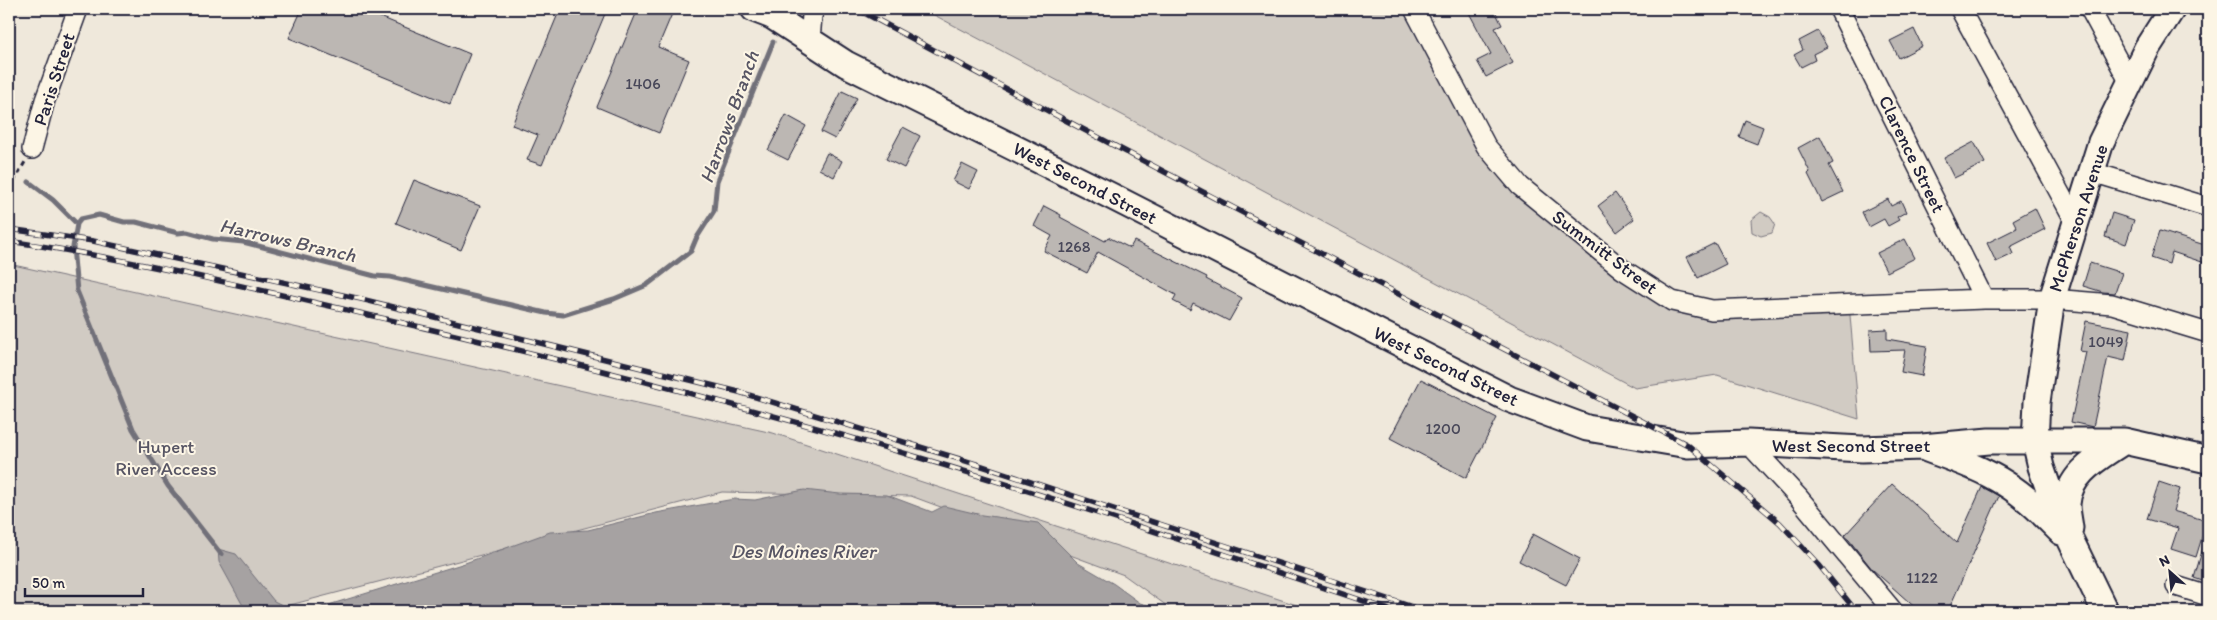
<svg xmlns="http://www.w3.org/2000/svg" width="2217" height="620" font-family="Itim,sans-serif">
	<rect width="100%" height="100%" fill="#efe8db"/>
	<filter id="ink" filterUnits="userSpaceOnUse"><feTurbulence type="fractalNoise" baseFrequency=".02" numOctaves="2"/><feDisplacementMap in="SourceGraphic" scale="10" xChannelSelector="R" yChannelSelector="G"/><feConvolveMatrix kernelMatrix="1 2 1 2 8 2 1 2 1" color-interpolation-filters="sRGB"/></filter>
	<g filter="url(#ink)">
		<path fill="#d1cbc3" stroke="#7a767f" d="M923,9H1414L1486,146L1672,301L1849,304L1859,419L1717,375L1635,388Z
			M1761,212L1770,217L1775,224L1772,233L1761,236L1752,232L1751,220Z
			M9,264L773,433L1315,611H1174L1124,575L911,496L722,492L267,611H9Z"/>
		<path fill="#a6a2a2" stroke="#716f79" d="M804,490L840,494L887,495L932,512L944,506L982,515L1038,523L1078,563L1114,584L1140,603L1166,611H315L322,607L465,563L550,532L588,530L656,513L734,499L755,500Z
			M218,549L236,554L274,601L294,611H246L219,562Z"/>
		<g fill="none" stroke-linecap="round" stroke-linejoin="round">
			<path stroke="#716f79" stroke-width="5" d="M29,182L53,200L77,224
				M221,554L168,486L133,429L77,291L73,247L77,224L81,219L99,215L124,222H136L178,233L187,232L213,239L243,242L375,276L390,277L546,313L563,315L614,299L647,285L691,251L696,239L714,211L717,181L773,42"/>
		</g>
		<path fill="#bcb7b3" stroke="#22223b" d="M302,9H361L470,54L450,104L289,38Z
			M560,9H607L542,165L527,160L538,135L512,125Z
			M638,9H674L658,47L689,60L659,133L597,107Z
			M1467,9H1494L1502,25L1495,28L1513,63L1486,77L1477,61L1491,54Z
			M1914,29L1922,46L1899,58L1890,41Z
			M1818,31L1827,47L1813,54L1815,60L1801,67L1794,55L1803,50L1799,41Z
			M842,91L857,98L835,139L821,132Z
			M786,115L806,126L788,160L768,150Z
			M1745,120L1763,127L1757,144L1739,137Z
			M903,127L920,136L904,168L886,159Z
			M1820,136L1833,163L1829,165L1843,192L1822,202L1808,174L1810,172L1798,148Z
			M1974,142L1985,163L1954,178L1944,158Z
			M827,153L842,161L834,177L819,169Z
			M962,164L978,172L969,189L953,181Z
			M414,180L480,206L461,250L396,223Z
			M1615,193L1634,219L1617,232L1598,206Z
			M1888,199L1891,206L1901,201L1906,212L1897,217L1899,220L1888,226L1884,219L1869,227L1862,212Z
			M1044,206L1061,215L1060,217L1105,241L1108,237L1130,248L1134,241L1207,277L1206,279L1242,298L1229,321L1193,303L1190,310L1173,301L1176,295L1098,252L1087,273L1044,251L1052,236L1034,226Z
			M2035,208L2045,229L2010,247L2013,254L1996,262L1987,243L2017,228L2013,220Z
			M2112,213L2134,220L2126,244L2105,237Z
			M2160,231L2208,246V264L2172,252L2169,264L2151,258Z
			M1905,239L1915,258L1887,272L1877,253Z
			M1715,243L1726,264L1698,278L1687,257Z
			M2090,263L2122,273L2115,293L2103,292L2083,286Z
			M2086,321L2131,330L2125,361L2108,357L2093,427L2071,422L2086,352L2080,351Z
			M1887,329V339L1927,346L1922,376L1901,372L1905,350L1871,351L1870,330Z
			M1421,379L1497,418L1466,478L1390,438Z
			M2159,482L2180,489L2173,511L2207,521L2196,557L2171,549L2178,528L2147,519Z
			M1892,484L1957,543L1982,487L1999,496L1948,611H1919L1872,569L1845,535Z
			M1533,534L1580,559L1566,585L1519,561Z
			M2205,541H2208V583L2194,578Z"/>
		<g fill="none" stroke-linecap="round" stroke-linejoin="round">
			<g stroke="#22223b" stroke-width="22">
				<path id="minor" d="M1414,9L1486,146L1520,186L1622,269L1672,301L1712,310L1984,299H2052L2112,304L2208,333
					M1839,9L1984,299
					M1960,9L2076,223
					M2090,9L2130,83
					M810,41L812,15L815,9
					M32,149L45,100L78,9
					M2092,172L2208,207
					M1748,443L1799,498L1893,611
					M2176,586L2208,596"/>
			</g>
			<g stroke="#22223b" stroke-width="29">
				<path id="major" d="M754,9L772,16L846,64L1109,195L1509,399L1587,428L1688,445L1748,443L1862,449L1922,447L1989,441H2124L2208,460
					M1927,449C1954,459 1981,468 2006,484C2027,497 2044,515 2061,532
					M2070,528C2069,520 2067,512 2067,504C2069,472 2101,457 2124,441
					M2105,611L2056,510L2041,467L2035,441L2037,402L2052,299L2101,142L2147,48L2172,9"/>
			</g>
			<path stroke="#22223b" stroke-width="3" stroke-dasharray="5 4" stroke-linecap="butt" d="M9,190L25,162"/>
			<use href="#minor" stroke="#fcf5e5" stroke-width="19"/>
			<use href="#major" stroke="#fcf5e5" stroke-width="25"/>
			<g stroke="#22223b" stroke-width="5.5">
				<path id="rail" d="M857,9L1069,122L1688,445L1780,523L1819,565L1856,611
					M9,229L93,241L361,299L739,392L976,464L1425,611
					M9,241C137,260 264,291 390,320C570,361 750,407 927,460C1084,507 1239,559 1393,611"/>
			</g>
			<use href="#rail" stroke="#fcf5e5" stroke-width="4" stroke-dasharray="11" stroke-linecap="butt"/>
		</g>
	</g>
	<g text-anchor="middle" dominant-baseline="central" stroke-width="4" stroke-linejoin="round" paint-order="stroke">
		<g font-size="16" fill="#484759">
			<text x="643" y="83">1406</text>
			<text x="1074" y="246">1268</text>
			<text x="2106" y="341">1049</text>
			<text x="1443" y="428">1200</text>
			<text x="1922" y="577">1122</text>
		</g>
		<g font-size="19" fill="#22223b" stroke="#fcf5e5">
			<text transform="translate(54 79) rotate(-72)">Paris Street</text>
			<text transform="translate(1912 154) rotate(64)">Clarence Street</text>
			<text transform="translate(1085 183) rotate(27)">West Second Street</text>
			<text transform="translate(2078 218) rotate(-72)">McPherson Avenue</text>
			<text transform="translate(1605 252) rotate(37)">Summitt Street</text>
			<text transform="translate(1446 366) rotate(26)">West Second Street</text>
			<text x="1851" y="445">West Second Street</text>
		</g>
		<g font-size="19" fill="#575564" stroke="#fcf5e5">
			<text x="166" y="446">Hupert<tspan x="166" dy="22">River Access</tspan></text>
		</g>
		<g font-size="20" font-style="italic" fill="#575564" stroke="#fcf5e5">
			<text transform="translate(729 117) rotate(-70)">Harrows Branch</text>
			<text transform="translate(288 240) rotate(13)">Harrows Branch</text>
			<text x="803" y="551">Des Moines River</text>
		</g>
	</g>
	<rect width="2217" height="620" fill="none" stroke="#fcf5e5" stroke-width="30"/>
	<rect x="15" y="15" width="2187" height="590" fill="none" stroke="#22223b" stroke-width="2" filter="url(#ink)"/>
	<g transform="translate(2170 572) rotate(333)" stroke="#fcf5e5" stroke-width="4" paint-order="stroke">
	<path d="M0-4L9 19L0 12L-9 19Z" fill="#22223b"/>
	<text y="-8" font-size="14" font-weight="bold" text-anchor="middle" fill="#22223b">N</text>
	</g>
	<path d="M25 588v8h118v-8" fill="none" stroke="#22223b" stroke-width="2.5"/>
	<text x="32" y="588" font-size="15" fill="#22223b" stroke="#fcf5e5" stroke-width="4" paint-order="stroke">50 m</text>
</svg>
